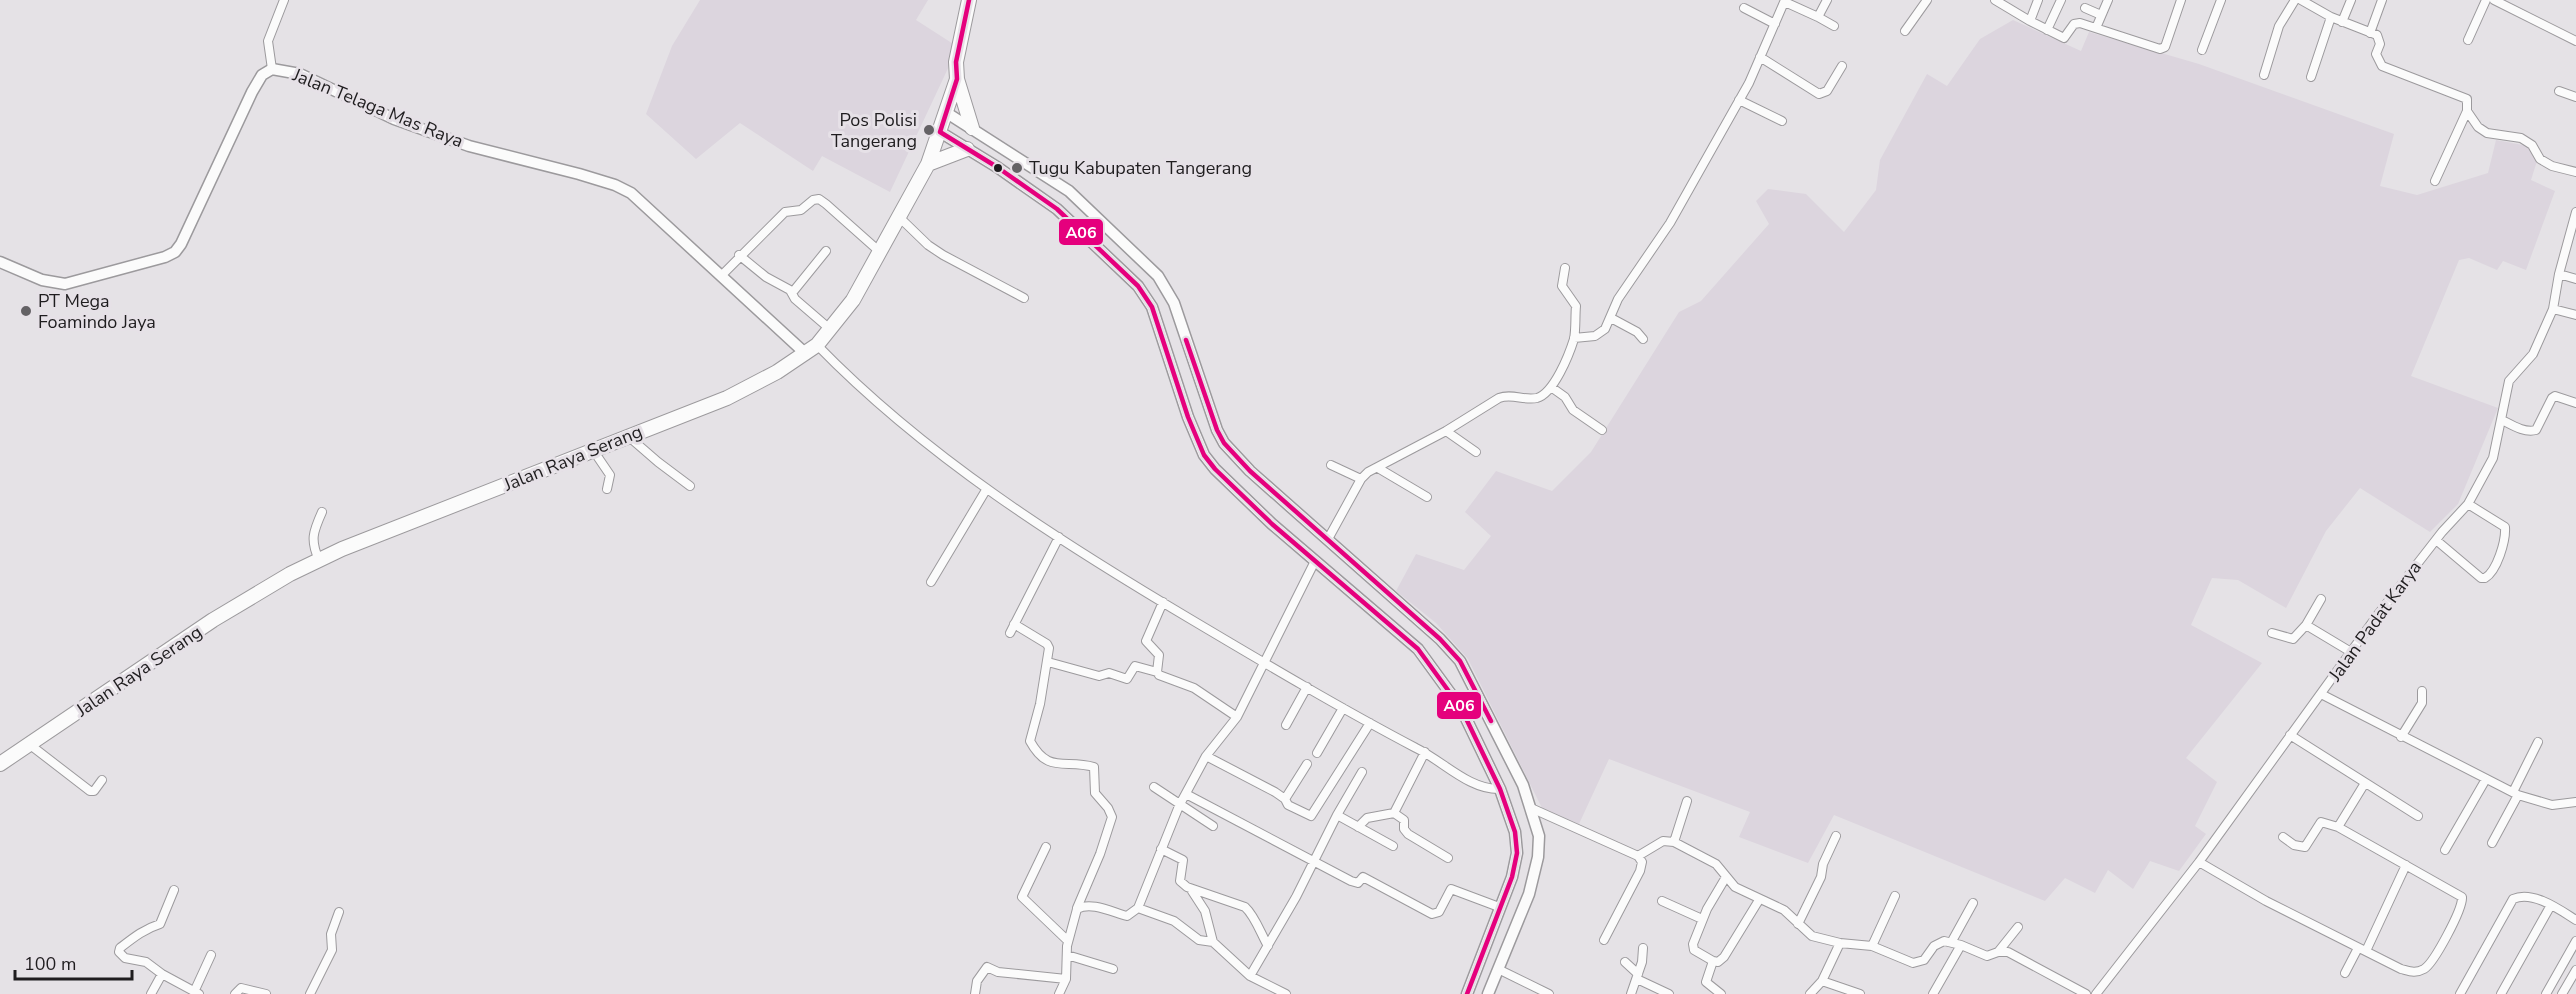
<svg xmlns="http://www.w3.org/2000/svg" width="2576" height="994" font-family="'Nunito Sans',sans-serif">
	<rect width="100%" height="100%" fill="#e5e2e6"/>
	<path fill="#dcd5de" d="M700,0H928L916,20L958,47L890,192L822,156L813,171L740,123L696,159L646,114L672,46Z
		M2013,20L2081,51L2089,32L2199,64L2394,134L2380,186L2417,195L2488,173L2496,140L2528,146L2537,161L2531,180L2555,191L2526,270L2503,261L2497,270L2469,258L2459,260L2411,376L2498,408L2458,504L2430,532L2360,488L2326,531L2286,608L2238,580L2212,578L2191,625L2262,663L2186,758L2217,782L2195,826L2206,834L2179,871L2150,861L2133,889L2108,870L2095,893L2065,878L2045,901L1834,815L1808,863L1739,837L1750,812L1609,759L1579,824L1542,808L1468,659L1436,623L1396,591L1416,554L1464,570L1491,536L1465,512L1496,471L1552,491L1591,452L1679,312L1701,301L1769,224L1756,201L1768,189L1806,194L1844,232L1876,190L1880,160L1927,74L1947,86L1980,39Z"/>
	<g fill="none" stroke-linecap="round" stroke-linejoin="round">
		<g stroke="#9c9a9d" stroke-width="10">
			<path id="street" d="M1995,0L2030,21L2064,38L2074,24L2080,23L2160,49L2165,47L2181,0
				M2301,0L2331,17L2377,35L2380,44L2376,54L2382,66L2467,99V111L2478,127L2487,133L2521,138L2532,145L2540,159L2552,166L2576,172
				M2494,0L2576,41
				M1785,2L1818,17L1827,0
				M1744,8L1775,24
				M2085,8L2101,15
				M1818,17L1834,26
				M2030,21L2038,0
				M2342,22L2351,0
				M2096,28L2108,0
				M2047,30L2061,0
				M1905,31L1927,0
				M2370,33L2382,0
				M2468,40L2486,0
				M2202,50L2221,0
				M1760,57L1819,94L1827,91L1842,66
				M272,69L268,41L284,0
				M2264,75L2279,26L2295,0
				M2311,77L2331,17
				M2559,91L2576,97
				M1739,100L1782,121
				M2435,181L2467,111
				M899,217L928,245L943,255L1024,298
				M739,255L766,277L790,290L795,299L831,330
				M2559,274L2576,279
				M721,276L785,212L801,210L813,200L819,199L826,204L880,252
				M792,293L826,251
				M2553,309L2576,315
				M1611,318L1637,332L1643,339
				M1574,338L1595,336L1605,329L1618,299L1670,223L1749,83L1785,0
				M817,345C926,457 1059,541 1192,620C1266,664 1340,708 1416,748C1443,761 1469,790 1500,789
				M1551,387L1565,397L1573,410L1602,430
				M2502,420C2512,425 2524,433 2536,430L2552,398L2555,396L2576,403
				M1446,431L1476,452
				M628,436L658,462L690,486
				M593,450L610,475L607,489
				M1331,465L1361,479
				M1378,468L1427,497
				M1328,539L1361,479L1368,472L1446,431L1499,398C1512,393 1524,401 1537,398C1554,393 1569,355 1574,339C1576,329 1575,316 1576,306L1562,286L1565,268
				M2436,540L2481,578H2485C2497,571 2506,541 2505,527L2468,504
				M319,560C310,540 313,532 322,512
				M931,582L986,490
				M1163,602L1146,641L1159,655L1157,672L1159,675L1194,688L1237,717
				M1014,624L1047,644L1049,648L1040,704L1030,741C1048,774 1064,759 1094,767L1095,793L1108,808L1112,817L1100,854L1077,908
				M2306,625L2321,599
				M1010,633L1059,537
				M2272,633L2293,639L2306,625L2351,652
				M1048,662L1099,676L1109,673L1127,679L1135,666L1157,672
				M2321,694L2518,795L2552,805L2576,802
				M1286,725L1307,687
				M2290,735L2418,816
				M2401,737L2422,703V691
				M29,744L90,791H94L102,780
				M1425,752L1394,813L1404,820V829L1408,834L1448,858
				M1317,753L1343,708
				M1206,756L1275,792L1285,799L1288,805L1311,816L1370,723
				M1154,787L1213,826
				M2513,792L2538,742
				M1186,794L1351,881L1358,883L1363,877L1432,914L1439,912L1451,889L1499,907
				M1285,799L1307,764
				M1531,808L1638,856L1663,841L1674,842L1716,864L1735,887L1784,910L1812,936L1840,943L1872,946L1913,963L1924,960L1934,946L1944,941L1961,945L1987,956L1998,952H2008L2086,994
				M1337,815L1393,846
				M1358,827L1367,818L1394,813
				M2283,837L2294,845L2305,847L2321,822L2338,827
				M1674,842L1687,801
				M2492,843L2518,795
				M1046,847L1022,897L1068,941
				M1161,849L1183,860L1180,881L1187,887L1245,907C1255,916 1261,934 1268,946
				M2445,850L2486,779
				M2199,862L2266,901L2401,969C2409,971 2415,974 2424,969C2434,963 2463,909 2462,897L2338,827L2365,783
				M174,890L160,924C144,929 133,938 120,948L119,952L125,958L146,962L162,974L199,994
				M1192,891L1205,911L1213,942
				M1662,901L1702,919
				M1138,908L1174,921L1199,940L1213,942L1250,976L1286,994
				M1798,924L1821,877L1823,864L1836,836
				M1604,940L1640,871L1642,862L1638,856
				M1952,941L1973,903
				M1872,946L1895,896
				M2366,951L2406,865
				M1998,952L2018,927
				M1067,955L1113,969
				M1713,961L1718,962L1724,957L1759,900
				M1625,962L1638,974
				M1498,969L1549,994
				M2345,973L2358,948
				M1250,976L1296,897L1337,815L1362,772
				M1637,979L1669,994
				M1822,981L1840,943
				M194,992L211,955
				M151,994L162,974
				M235,994L241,988L266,994
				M310,994L332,950L331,934L339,912
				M975,994L977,981L987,967L998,972L1066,979
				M1059,994L1066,979L1067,946L1077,909C1091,901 1112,912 1127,916L1138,908L1179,806L1206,756L1237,717L1315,561
				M1631,994L1642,962L1643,948
				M1721,994L1706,982L1713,961L1694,950L1693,944L1707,909L1726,877
				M1810,994L1822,981L1860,994
				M1933,994L1961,945
				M2096,994L2199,862L2379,613L2442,532L2468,504L2493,458L2509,381L2533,354L2553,309L2559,274L2576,212
				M2460,994L2513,899C2533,890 2560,910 2576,920
				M2501,994L2551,905
				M2546,994L2576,941
				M2562,994L2576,970"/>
		</g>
		<g stroke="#9c9a9d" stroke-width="13">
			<path id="secondary" d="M947,113L1069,191L1158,276L1174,303L1217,430L1224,443L1250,471L1440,639L1460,661L1523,785L1539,836L1538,857L1529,894L1488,994
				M940,132L997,167L1057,209L1138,286L1152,307L1188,417L1204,455L1215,469L1272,524L1418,649L1461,708L1500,789L1515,832L1517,853L1512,877L1467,994
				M0,262L42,280L65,284L165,257L175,252L181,244L252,92L262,75L272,69L300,74L394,119L469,146L579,174L615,185L631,193L806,354"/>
		</g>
		<g stroke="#9c9a9d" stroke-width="16">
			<path id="highway" d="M957,79L972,128
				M928,164L967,149
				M0,764L213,620L290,574L342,549L727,398L777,372L817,345L853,300L928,164L957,79L956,62L969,0"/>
		</g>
		<use href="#street" stroke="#fbfbfb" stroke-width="8"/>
		<use href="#secondary" stroke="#fbfbfb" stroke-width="10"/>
		<use href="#highway" stroke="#fbfbfb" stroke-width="14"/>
		<g stroke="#e6e1e7" stroke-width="9">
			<path id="bus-1" d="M969,0L956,62L957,79L940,132L997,167L1057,209L1138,286L1152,307L1188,417L1204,455L1215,469L1272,524L1418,649L1461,708L1500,789L1515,832L1517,853L1512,877L1467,994
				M1186,340L1217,430L1224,443L1250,471L1440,639L1460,661L1491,721"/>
		</g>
		<use href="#bus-1" stroke="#e5007d" stroke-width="4.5"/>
	</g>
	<g fill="#646265" stroke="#e6e1e7" stroke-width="2">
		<circle cx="929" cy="130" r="6"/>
		<circle cx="1017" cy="168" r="6"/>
		<circle cx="26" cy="311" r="6"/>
	</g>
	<circle fill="#1f1d1f" stroke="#e6e1e7" stroke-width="2" cx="998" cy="168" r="5"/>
	<g text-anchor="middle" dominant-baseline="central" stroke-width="6" stroke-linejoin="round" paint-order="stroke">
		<g font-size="18" fill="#1f1d1f" stroke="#e6e1e7">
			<text transform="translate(378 108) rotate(22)">Jalan Telaga Mas Raya</text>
			<text transform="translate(573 458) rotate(-22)">Jalan Raya Serang</text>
			<text transform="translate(2375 621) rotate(-54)">Jalan Padat Karya</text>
			<text transform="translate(139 671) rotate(-34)">Jalan Raya Serang</text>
		</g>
		<g font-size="18" fill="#1f1d1f" stroke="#e6e1e7" text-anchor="start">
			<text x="917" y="120" text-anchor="end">Pos Polisi<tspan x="917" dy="21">Tangerang</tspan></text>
			<text x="1029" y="168">Tugu Kabupaten Tangerang</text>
			<text x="38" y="301">PT Mega<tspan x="38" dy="21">Foamindo Jaya</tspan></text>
		</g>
	</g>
	<g stroke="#e6e1e7" stroke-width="2">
		<rect x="1058" y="218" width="46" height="28" rx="6" fill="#e5007d"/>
		<rect x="1436" y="691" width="46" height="29" rx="6" fill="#e5007d"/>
	</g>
	<g font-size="16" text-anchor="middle" font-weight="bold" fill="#fff">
		<text x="1081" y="238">A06</text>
		<text x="1459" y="711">A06</text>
	</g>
	<path d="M15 970v9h117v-9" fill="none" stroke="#1f1d1f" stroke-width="3"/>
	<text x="24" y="970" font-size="18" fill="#1f1d1f" stroke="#e6e1e7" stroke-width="4.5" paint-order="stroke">100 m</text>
</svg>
